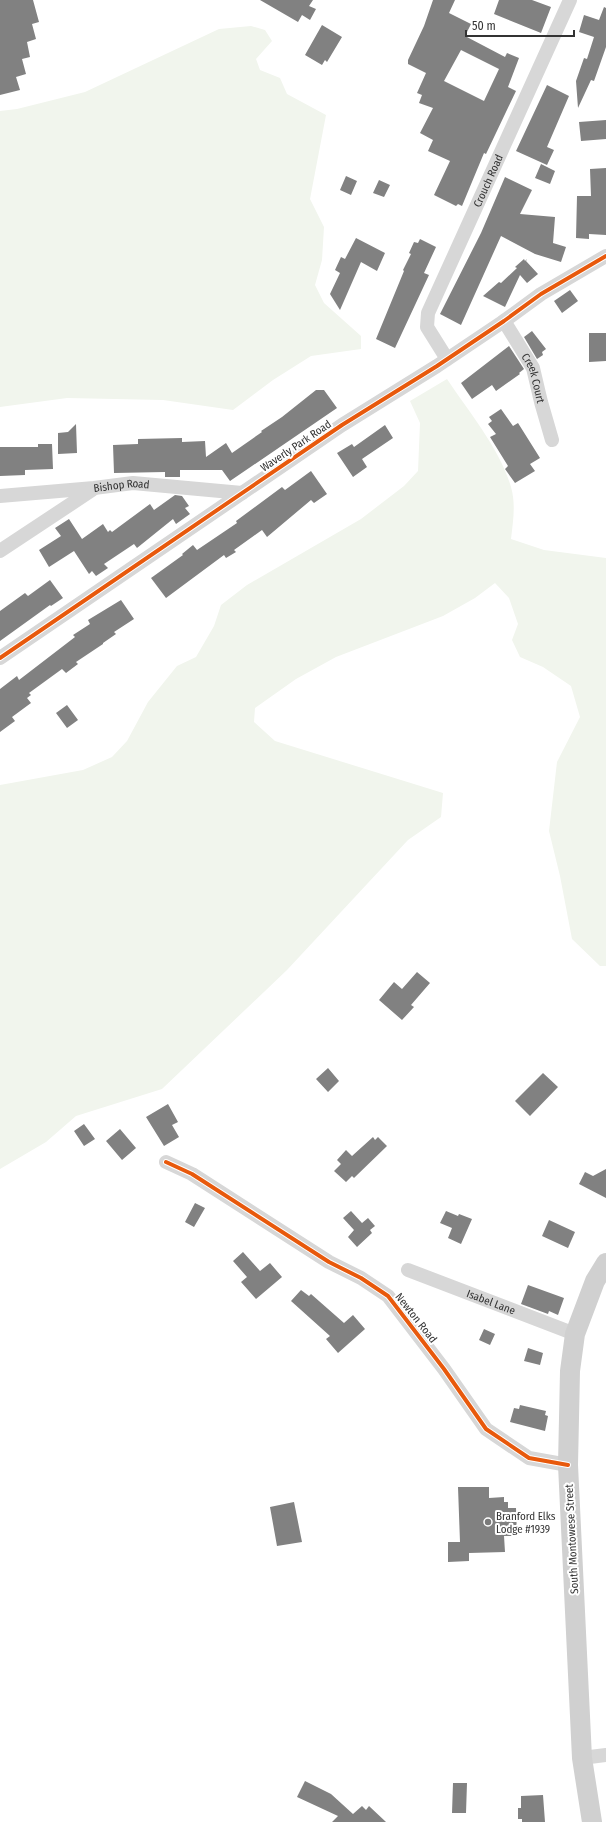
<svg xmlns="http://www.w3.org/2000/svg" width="606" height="1822" font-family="'Fira Sans Condensed',sans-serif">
	<rect width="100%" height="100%" fill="#fff"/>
	<path fill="#f1f5ed" d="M251,26L265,30L272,41L256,59L260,70L280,78L287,94L326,115L310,199L324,227L322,260L315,285L324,303L361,336V349L311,356L273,380L233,410L163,400L67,398L0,407V111L17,109L85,92L219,29Z
		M447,379C469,412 500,449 511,487C516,504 513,522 511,539L544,550L606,558V966H600L572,939L560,876L549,831L557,762L580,717L571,686L543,667L520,657L512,640L518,624L509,598L495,583L475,598L443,616L336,657L296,679L255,708L254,722L275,741L443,793L441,817L408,840L287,970L162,1089L76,1116L46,1142L0,1169V785L83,770L112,757L127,741L148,702L177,666L196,657L214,626L221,605L247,585L361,519L404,486L418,471L420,423L410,401Z"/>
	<path fill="#818181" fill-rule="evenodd" d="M0,0H33L39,22L32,24L36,39L27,42L30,57L22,59L26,74L16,77L20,90L0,95Z
		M260,0H313L309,6L316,9L310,20L302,15L298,22Z
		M433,0H455L449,13L471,24L465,36L505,57L507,53L519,58L508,87L516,91L486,154L484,153L462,206L458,204L456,206L434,195L450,161L428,151L433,140L420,133L433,108L419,103L422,95L417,93L426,73L408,64V60L424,26ZM461,50L499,69L484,101L444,81Z
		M499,0H532L551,7L541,33L494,14Z
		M604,7L606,8V47L594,81L591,80L578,108L576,81L584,58L587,59L594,37L579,32L584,15L599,20Z
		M322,25L342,37L327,62L325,60L322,65L305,55Z
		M547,85L569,96L547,147L554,150L547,165L516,151Z
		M606,120V139L581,141L579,122Z
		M541,164L555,171L550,184L535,178Z
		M606,168V235L589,234V239L576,238L577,196H591L590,169Z
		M346,176L357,181L351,195L340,190Z
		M505,177L532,190L520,214L555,217L553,243L566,247L561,262L535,254L501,236L461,325L440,314L481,233Z
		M379,180L390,185L384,197L373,193Z
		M356,238L385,253L377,271L361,262L340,310L330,294L340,273L335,270L341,257L345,259Z
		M420,239L436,247L424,273L429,275L395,348L376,339L404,271L403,270L411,254L409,253L414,242L418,243Z
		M524,259L525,261L527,259L526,261L538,274L527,283L520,275L505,307L483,296L499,282L501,283L517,268L515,267Z
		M570,290L578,301L562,313L554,301Z
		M532,331L546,349L542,352L543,355L537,359L524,337Z
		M589,333H606V361L589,362Z
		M509,346L524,369L519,373L520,374L496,391L492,385L472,399L461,383Z
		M316,390H324L337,408L230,481L222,470H180V477H165V472L114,473L113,445L138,444V439L182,438V442L205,441L206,457L226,443L232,453L262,432L261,431L282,417Z
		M501,409L513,426L518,423L540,458L530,464L535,471L515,483L505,469L508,466L490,437L496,434L488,424L492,421L489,417Z
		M76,424L77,453L58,454V433L68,432Z
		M385,425L393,438L362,459L367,467L353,477L337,453L352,444L354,447Z
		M38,444H52L53,469L25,470V475L0,476V447H38Z
		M311,471L327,494L314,503L311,500L267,537L262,530L234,550L236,552L226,558L224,555L166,598L151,578L183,555L182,554L193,545L197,550L237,523L236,521L282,487L285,490Z
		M175,495L182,496L189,506L185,508L190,514L176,524L173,519L137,548L134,544L104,564L108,568L96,576L92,571L89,574L74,551L49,567L39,550L61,536L55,528L69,519L82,539L103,524L108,532L110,530L112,532L150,504L154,510Z
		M50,580L63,598L51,606L50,605L0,641V611L25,593L28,596Z
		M121,600L134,619L114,632L116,634L103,643V644L76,662L78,664L66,673L62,669L29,693L31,695L27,698L31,703L12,717L15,721L0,732V689L17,676L19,680L75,637L73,635L90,624L88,620Z
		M67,705L78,720L67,728L56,713Z
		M417,972L430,983L411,1005L414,1007L402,1020L379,1000L394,982L402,989Z
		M328,1068L339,1081L328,1092L316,1079Z
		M543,1073L558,1087L530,1116L515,1101Z
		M168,1104L178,1122L172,1125L179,1137L164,1146L146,1117Z
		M84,1124L95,1139L84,1146L74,1131Z
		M120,1129L136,1148L122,1160L106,1141Z
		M373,1137L375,1140L378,1137L387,1146L354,1178L352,1176L346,1182L334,1171L341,1164L337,1160L346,1150L352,1156Z
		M606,1169V1198L579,1184L585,1172L593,1176Z
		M195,1203L205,1208L194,1227L185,1222Z
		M351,1211L362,1223L368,1218L375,1226L370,1230L372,1233L357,1247L348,1237L354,1230L343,1218Z
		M446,1211L458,1216L459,1214L472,1219L461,1244L448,1238L452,1228L440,1223Z
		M549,1220L575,1232L568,1248L542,1236Z
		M243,1252L260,1271L270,1263L282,1277L256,1299L241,1282L247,1277L233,1261Z
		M528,1285L564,1298L558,1315L549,1311L548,1314L521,1304Z
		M301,1290L309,1296L311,1294L344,1323L353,1315L365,1329L338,1353L326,1339L330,1336L291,1301Z
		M484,1329L495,1334L490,1345L479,1340Z
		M528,1348L543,1353L540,1365L524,1361Z
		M520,1405L546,1411L545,1415L548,1416L545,1431L510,1422L514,1408L519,1409Z
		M458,1487H489V1498L504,1497V1502H508V1508H516L517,1536H504L505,1552L469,1553V1561L448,1562V1542H460Z
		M294,1502L302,1542L277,1546L270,1507Z
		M305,1781L331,1794L353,1814L362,1806L366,1810L369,1806L386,1822H332L338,1816L297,1797Z
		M453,1783H467L466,1813H452Z
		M543,1795L545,1822H522V1819H518V1808H521V1796Z"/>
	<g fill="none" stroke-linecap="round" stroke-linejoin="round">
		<g stroke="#d7d7d7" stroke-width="14">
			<path id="s1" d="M504,321L533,368L541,402L552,440"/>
			<path id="s2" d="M447,359L427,327L428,313L570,0"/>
			<path id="s3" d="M0,496L94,488L133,483L242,493"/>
			<path d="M0,551L92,490"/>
			<path d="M0,658L342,425L437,366L504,321L541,294L606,256"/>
			<path d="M166,1162L192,1174L329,1262L361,1278L388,1296L444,1369L486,1429L529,1458L568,1465"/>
			<path id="s4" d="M408,1270L575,1334"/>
			<path d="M582,1758L606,1755"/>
		</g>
		<path stroke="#d0d0d0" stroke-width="20" d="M592,1822L582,1758L568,1465L570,1371L575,1334L595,1281L606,1263"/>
		<g stroke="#fff" stroke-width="6">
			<path id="cycleway" d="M0,658L342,425L437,366L504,321L541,294L606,256
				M166,1162L192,1174L329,1262L361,1278L388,1296L444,1369L486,1429L529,1458L568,1465"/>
		</g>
		<use href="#cycleway" stroke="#e8590c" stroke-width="4"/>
	</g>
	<circle fill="#7a7a7a" stroke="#fff" stroke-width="1.5" cx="488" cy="1522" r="4"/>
	<g text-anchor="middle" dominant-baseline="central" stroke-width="4" stroke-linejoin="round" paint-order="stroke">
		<g font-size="11" fill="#333" stroke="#fff">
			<text stroke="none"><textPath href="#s2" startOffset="197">Crouch Road</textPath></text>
			<text stroke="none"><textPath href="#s1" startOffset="65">Creek Court</textPath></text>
			<text transform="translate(296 446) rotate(-34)">Waverly Park Road</text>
			<text stroke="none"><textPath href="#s3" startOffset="122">Bishop Road</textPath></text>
			<text stroke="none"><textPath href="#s4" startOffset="89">Isabel Lane</textPath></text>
			<text transform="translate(416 1318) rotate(52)">Newton Road</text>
			<text transform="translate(572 1539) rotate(-93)">South Montowese Street</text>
		</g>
		<g font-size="11" fill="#333" stroke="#fff" text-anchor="start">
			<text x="496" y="1516">Branford Elks<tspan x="496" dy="13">Lodge #1939</tspan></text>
		</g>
	</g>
	<path d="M466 30v6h108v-6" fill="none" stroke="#333333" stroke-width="2"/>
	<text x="472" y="30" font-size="12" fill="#333333" stroke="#ffffff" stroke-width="3" paint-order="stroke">50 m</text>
</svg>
